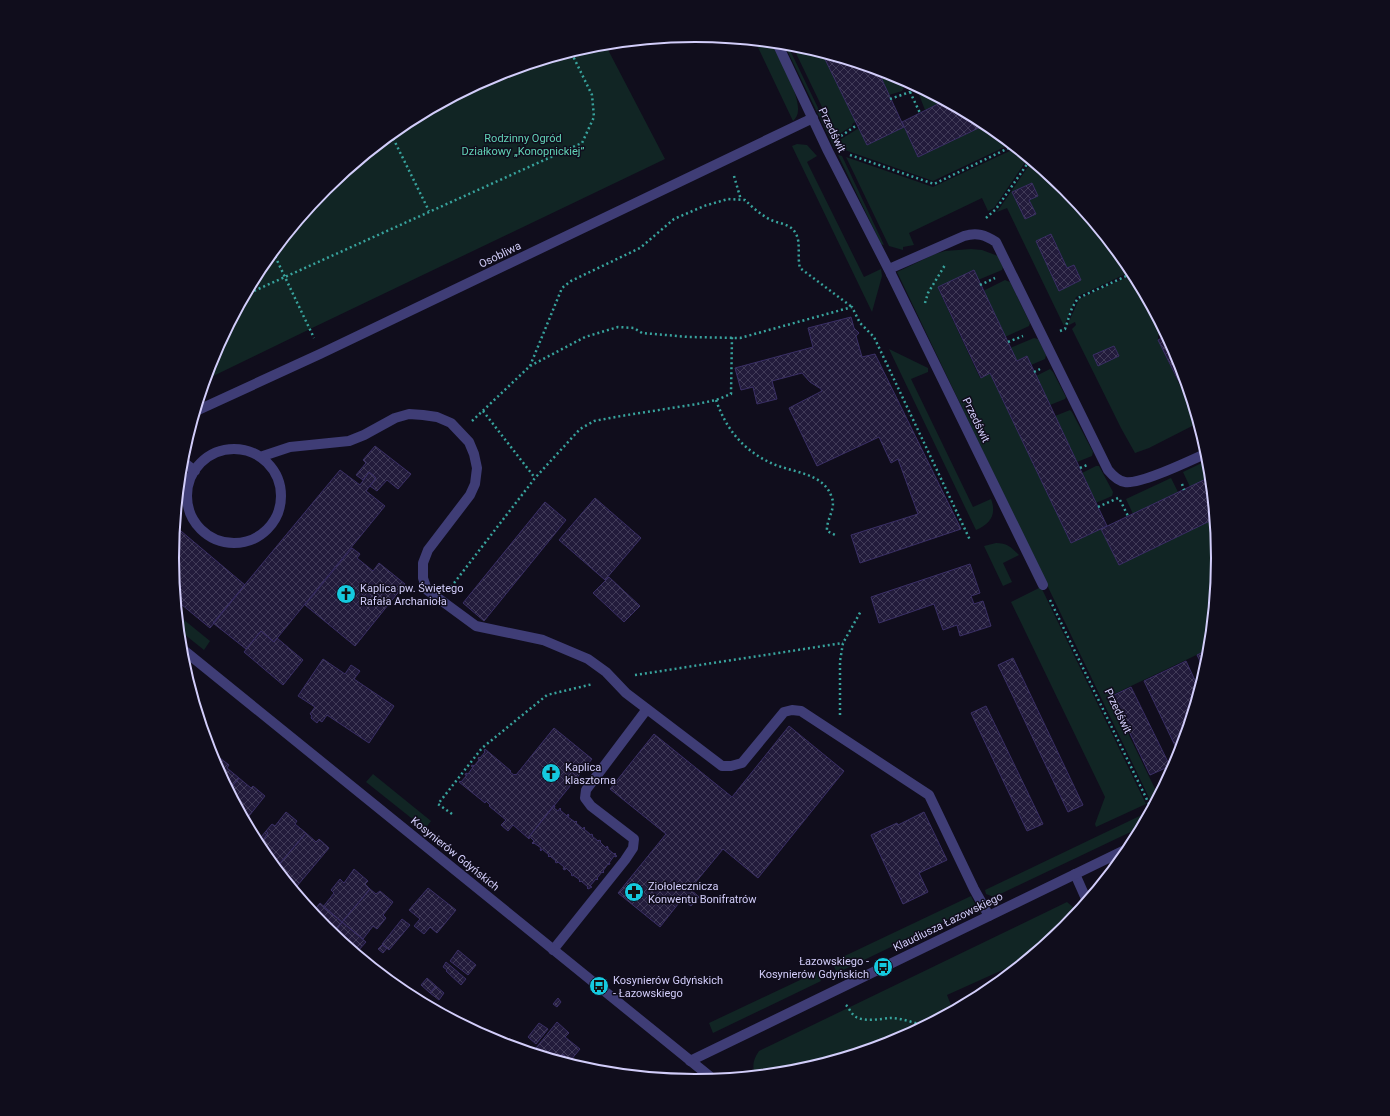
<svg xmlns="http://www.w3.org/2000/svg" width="1390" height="1116" font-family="Roboto,sans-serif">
	<defs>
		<pattern id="building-cross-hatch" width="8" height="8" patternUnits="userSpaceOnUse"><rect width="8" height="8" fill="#221b3b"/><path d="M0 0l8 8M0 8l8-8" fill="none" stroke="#413b58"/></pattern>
	</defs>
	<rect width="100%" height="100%" fill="#100d1c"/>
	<path fill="#112524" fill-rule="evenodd" d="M755,41L771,43C779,59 799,92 798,110C798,115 796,118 793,121Z
		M605,44L665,159L310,329L205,380L212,358L260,267L325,188L405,123L495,75L593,45Z
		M784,44H787L838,149L834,147Z
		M792,45L822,53L856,122L853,123L852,126L836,136Z
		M877,69L895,75L907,81L902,91L889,95Z
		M923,90L944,101L925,110L918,92Z
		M987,124L1011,144L933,181L842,149L838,141L859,128L904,127L918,157Z
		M797,144L807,145L817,156L807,162L864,277L881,269L882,276L872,312L792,146Z
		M1016,148L1028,158L994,208L988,211L982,198L909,233L914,245L903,247V250L889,246L846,157L933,187Z
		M838,155L842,156L884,245L881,244Z
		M1032,161L1065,188L1132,271L1076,297L1064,326L1007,208L997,212ZM1032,183L1029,200L1035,214L1025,219L1012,192ZM1051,234L1067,268L1074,265L1081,280L1059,290L1036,241Z
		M971,249L982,250L998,256L1003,267L1002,270L978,280L973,270L938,288L980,378L990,373L1071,543L1101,529L1119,565L1214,519L1218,558L1209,649L1110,696L1158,795L1151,802L897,272L935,254L945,251Z
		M1133,274L1164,332L1158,335V340L1183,392L1188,390L1198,423L1149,448L1135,453L1121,428L1072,329L1076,325L1075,322L1067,326L1079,299ZM1114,346L1119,356L1098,365L1093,355Z
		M1005,280L1010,282L1030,323L1029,326L1005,337L983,291Z
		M1034,338L1038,339L1046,355L1045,359L1031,365L1026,356L1017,361L1010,348Z
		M889,349L928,368V372L911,379L973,507L991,499C997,515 990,524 976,530Z
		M1050,369L1053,372L1066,397L1065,399L1050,405L1036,376Z
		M1070,410L1072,412L1093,452L1092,456L1077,462L1055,416Z
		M1208,460L1210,477L1190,487L1183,472Z
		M1096,466H1099L1113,492L1112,496L1096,503L1082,473Z
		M1171,478L1178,492L1133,514L1126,499Z
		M996,543C1007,543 1011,547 1019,555L1003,563L1012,582L1003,586L984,546Z
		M1041,587L1146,804L1096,827L1095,824L1105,797L1011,602Z
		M178,615L210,641L204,650L179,630Z
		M373,774L431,821L425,829L366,782Z
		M1148,812V814L1141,827L994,897L986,894L985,890Z
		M971,896L976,906L837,973L832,962Z
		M1067,902L1074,908L1077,913L1065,928L1029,958L947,995L953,1010L895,1041L797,1071L755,1075C752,1065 753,1060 759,1051Z
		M817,972L821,981L713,1033L709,1023Z"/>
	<path fill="url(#building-cross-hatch)" stroke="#3a2f65" d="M822,53L877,69L904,127L867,145Z
		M944,101L987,124L918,157L902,122Z
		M1032,183L1038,196L1029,200L1036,214L1025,219L1012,192Z
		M1051,234L1067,268L1074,265L1081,280L1059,291L1036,241Z
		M974,270L1017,361L1027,356L1107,526L1071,543L990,373L981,378L938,287Z
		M851,317L854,328L859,333L856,336L862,357L875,354L961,529L860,563L851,535L918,514L898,459L891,463L879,437L817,466L789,408L822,391L821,389L810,382L802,373L772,381L777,399L757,404L753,387L741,390L735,368L813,347L808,328Z
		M1166,336L1178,358L1184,377L1178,380L1158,340Z
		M1114,346L1119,356L1098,366L1093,355Z
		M375,446L411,474L398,489L387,480L377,491L370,486L376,478L369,472L363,480L356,475L366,463L363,460Z
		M340,470L360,485L369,472L376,478L366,491L385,506L274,642L261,631L246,649L213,623Z
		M1210,477L1214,519L1119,565L1101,529Z
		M595,498L641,538L605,580L559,540Z
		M545,502L566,520L484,621L463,603Z
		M175,526L245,585L210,628L176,600L172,558Z
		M352,548L360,554L357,558L373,571L379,563L405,584L355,646L305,605Z
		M970,564L980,593L971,596L974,604L983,601L991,626L960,636L957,625L943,630L934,604L879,623L871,597Z
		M609,577L640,606L624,622L593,593Z
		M261,631L274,642L277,638L303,660L283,685L244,652Z
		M1209,649L1208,660L1205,671L1197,655Z
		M1013,658L1083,805L1068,812L998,665Z
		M323,659L345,674L351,665L360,671L354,679L394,706L369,743L327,715L322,722L319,720L317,723L311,718L312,716L310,714L315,707L298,696Z
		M1186,661L1199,689L1179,754L1144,681Z
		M1131,687L1170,766L1150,775L1112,696Z
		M986,706L1043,824L1027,831L971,713Z
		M789,726L844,771L758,878L723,849L690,889L699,897L691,906L682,899L660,927L618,893L666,834L610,789L654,734L732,797Z
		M554,728L592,759L528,838L513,825L508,831L501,825L506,820L489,806L490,805L486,801L485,803L459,782L460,781L461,782L467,775H465L466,773L468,774L473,767L471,766L473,765L474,766L479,760L478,758L479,757L480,758L485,752L484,751L485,749L511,771L510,772L514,775L515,774L516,775Z
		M216,755L229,765L227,768L239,778L229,790L213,760Z
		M239,778L251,788L253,786L265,796L245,821L229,790Z
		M554,805L555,806L554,808L558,811L560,808L561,809L560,810L567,816L568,814L569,815L568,817L575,822L576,821L577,822L576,823L583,829L584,827L585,828L584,829L591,835V834L593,835L592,836L598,841L599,840L601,841L600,842L606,848L607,846L608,847V849L614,854L615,853L616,854L615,855L617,856L616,857L614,856L609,863H610L609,865L608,864L603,871L604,872L603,873L602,872L597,878L598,879L597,880L596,879L590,886L592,887L588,889L587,888L588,887L581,881L580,882L579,881L580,880L573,875V876L571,875L572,874L566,868L565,870L563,869L564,867L558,862L557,863L555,862L556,861L550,856L549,857L548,856L549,855L542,849L541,851L540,850L541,848L534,843L533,844L532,843L534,841L530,837L529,839L528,838Z
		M286,812L297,821L295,824L306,833L276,868L259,846L268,833L266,831L272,824L275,826Z
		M924,812L947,860L919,873L928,892L903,904L871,835L897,823L898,825Z
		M266,831L268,833L259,846L257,842Z
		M306,833L316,842L319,839L329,848L297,886L276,868Z
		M277,869L297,886L294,890Z
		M354,869L368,881L365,884L370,889L342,922L323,907L334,893L331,890L340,879L344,883Z
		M428,888L456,910L437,933L430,927L424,934L414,926L420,919L409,910Z
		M370,889L376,894L380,891L393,902L383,915L386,918L377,929L373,926L363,939L342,922Z
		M320,903L342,922L334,933L321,922L313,912Z
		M402,919L410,925L389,950L382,944Z
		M342,922L366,942L357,952L334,933Z
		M382,945L387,948L383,953L378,949Z
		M458,950L476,965L468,975L450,961Z
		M446,962L466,979L461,985L446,971L447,970L443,967Z
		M427,978L436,986L430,993L421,985Z
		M436,986L444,993L439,1000L430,993Z
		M558,998L561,1002L557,1007L553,1004Z
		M557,1022L569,1033L565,1037L580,1049L570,1061L563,1054L558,1060L532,1053Z
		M539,1023L548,1029L536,1044L528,1037Z
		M563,1054L570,1061L568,1063L558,1060Z"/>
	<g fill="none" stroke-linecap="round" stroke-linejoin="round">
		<path stroke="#38a39d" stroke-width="2.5" stroke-dasharray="2 3" stroke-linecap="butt" d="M910,92L920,113
			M890,99L910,92L912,84
			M391,134L429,211
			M841,136L857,125
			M850,155L934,184L1013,146
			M734,176L741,200
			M986,218L996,209L1030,160
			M273,252L314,338
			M980,285L995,278
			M245,295L582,143L594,117L592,95L571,52
			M925,303L928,293L945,265
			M1060,331L1065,329L1072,308L1078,298L1133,273
			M1008,342L1023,336
			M530,366L562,288L571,281L640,248L674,219L704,206L728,199L745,200C752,207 760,214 769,219C778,224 791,223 796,234C801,243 797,257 800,268L852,307
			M1034,372L1040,369
			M716,400C726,429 743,450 771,463C792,473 824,472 832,498C836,509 826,520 827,531L835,535
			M483,411L535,478
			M472,421L530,366L585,337L618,327L634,328L642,333L689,337L740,338L852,307L860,323L874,337L970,540
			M1080,468L1087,465
			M1182,484L1184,490
			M1120,500L1128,516
			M1098,507L1118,498
			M451,587L535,478L580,429L594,421L621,416L697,404L716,400L731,394L732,337
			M1050,600L1151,808
			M635,675L843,643
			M840,715V661L843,643L861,611
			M452,814L438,804L482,748L547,695L593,684
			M846,1005C849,1008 852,1015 856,1017C865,1022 880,1019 890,1018C901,1018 913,1022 923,1026"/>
		<path stroke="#3f3d76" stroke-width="10" d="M889,269L964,236C977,232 985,235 996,242L1108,470C1113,476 1118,481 1125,482C1140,485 1191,460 1207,453
			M891,274L1043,585
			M187 496a47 47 0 1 1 94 0a47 47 0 1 1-94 0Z
			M260,457L290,447L349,441L364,435L395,418L409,414L423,415L437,417L451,423L469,442L474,454L477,468L475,484L470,495L428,550L423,563V578L427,590L476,626L543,640L588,659L606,672L626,693L722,766H731L742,763L784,712L792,710L801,711L929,795L974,889L989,916
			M182,461L195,471
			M1075,874L1087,901
			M553,950L625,860L633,848L634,839L591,806L585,798L586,790L647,709"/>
		<path stroke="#3f3d76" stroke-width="10" d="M777,43L828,151L891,274
			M196,411L320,354L813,118
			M690,1061C836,989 984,919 1131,847"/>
		<path stroke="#3f3d76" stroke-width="10" d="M181,648L713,1079"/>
	</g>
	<defs>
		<g id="church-disc" transform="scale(1)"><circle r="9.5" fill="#15c9de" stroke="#100d1c"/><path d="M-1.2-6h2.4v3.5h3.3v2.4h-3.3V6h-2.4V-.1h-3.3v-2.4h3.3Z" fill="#111"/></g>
		<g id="pharmacy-disc" transform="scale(1)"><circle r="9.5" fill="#15c9de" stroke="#100d1c"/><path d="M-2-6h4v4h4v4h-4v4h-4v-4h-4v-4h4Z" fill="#111"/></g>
		<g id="bus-disc" transform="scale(1)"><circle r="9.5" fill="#15c9de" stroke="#100d1c"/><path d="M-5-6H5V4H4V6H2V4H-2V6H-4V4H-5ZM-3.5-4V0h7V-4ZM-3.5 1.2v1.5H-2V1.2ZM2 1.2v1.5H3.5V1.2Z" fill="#111"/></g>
	</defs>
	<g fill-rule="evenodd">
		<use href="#church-disc" x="346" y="594"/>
		<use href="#church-disc" x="551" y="773"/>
		<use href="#pharmacy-disc" x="634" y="892"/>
		<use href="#bus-disc" x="883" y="967"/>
		<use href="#bus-disc" x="599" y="986"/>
	</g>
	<g text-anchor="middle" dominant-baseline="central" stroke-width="3" stroke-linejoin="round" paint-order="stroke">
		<g font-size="11" fill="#d2cdfa" stroke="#100d1c">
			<text transform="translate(832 130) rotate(64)">Przedświt</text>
			<text transform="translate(500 255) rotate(-26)">Osobliwa</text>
			<text transform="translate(976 420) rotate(64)">Przedświt</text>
			<text transform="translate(1118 711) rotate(64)">Przedświt</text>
			<text transform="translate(455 854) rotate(39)">Kosynierów Gdyńskich</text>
			<text transform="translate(948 922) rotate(-26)">Klaudiusza Łazowskiego</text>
		</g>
		<g font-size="11" fill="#61d2b6" stroke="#100d1c">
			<text x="523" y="138">Rodzinny Ogród<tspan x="523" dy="13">Działkowy „Konopnickiej”</tspan></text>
		</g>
		<g font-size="11" fill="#d2cdfa" stroke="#100d1c" text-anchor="start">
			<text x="360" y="588">Kaplica pw. Świętego<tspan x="360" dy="13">Rafała Archanioła</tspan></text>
			<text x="565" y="767">Kaplica<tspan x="565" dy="13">klasztorna</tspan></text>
			<text x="648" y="886">Ziołolecznicza<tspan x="648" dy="13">Konwentu Bonifratrów</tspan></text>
			<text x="869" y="961" text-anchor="end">Łazowskiego -<tspan x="869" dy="13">Kosynierów Gdyńskich</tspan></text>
			<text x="613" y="980">Kosynierów Gdyńskich<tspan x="613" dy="13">- Łazowskiego</tspan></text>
		</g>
	</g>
	<path d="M0 0H1390V1116H0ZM179 558a516 516 0 1 1 1032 0a516 516 0 1 1-1032 0Z" fill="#100d1c" fill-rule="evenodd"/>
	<path fill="none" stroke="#d2cdfa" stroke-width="2" d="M179 558a516 516 0 1 1 1032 0a516 516 0 1 1-1032 0Z"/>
</svg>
